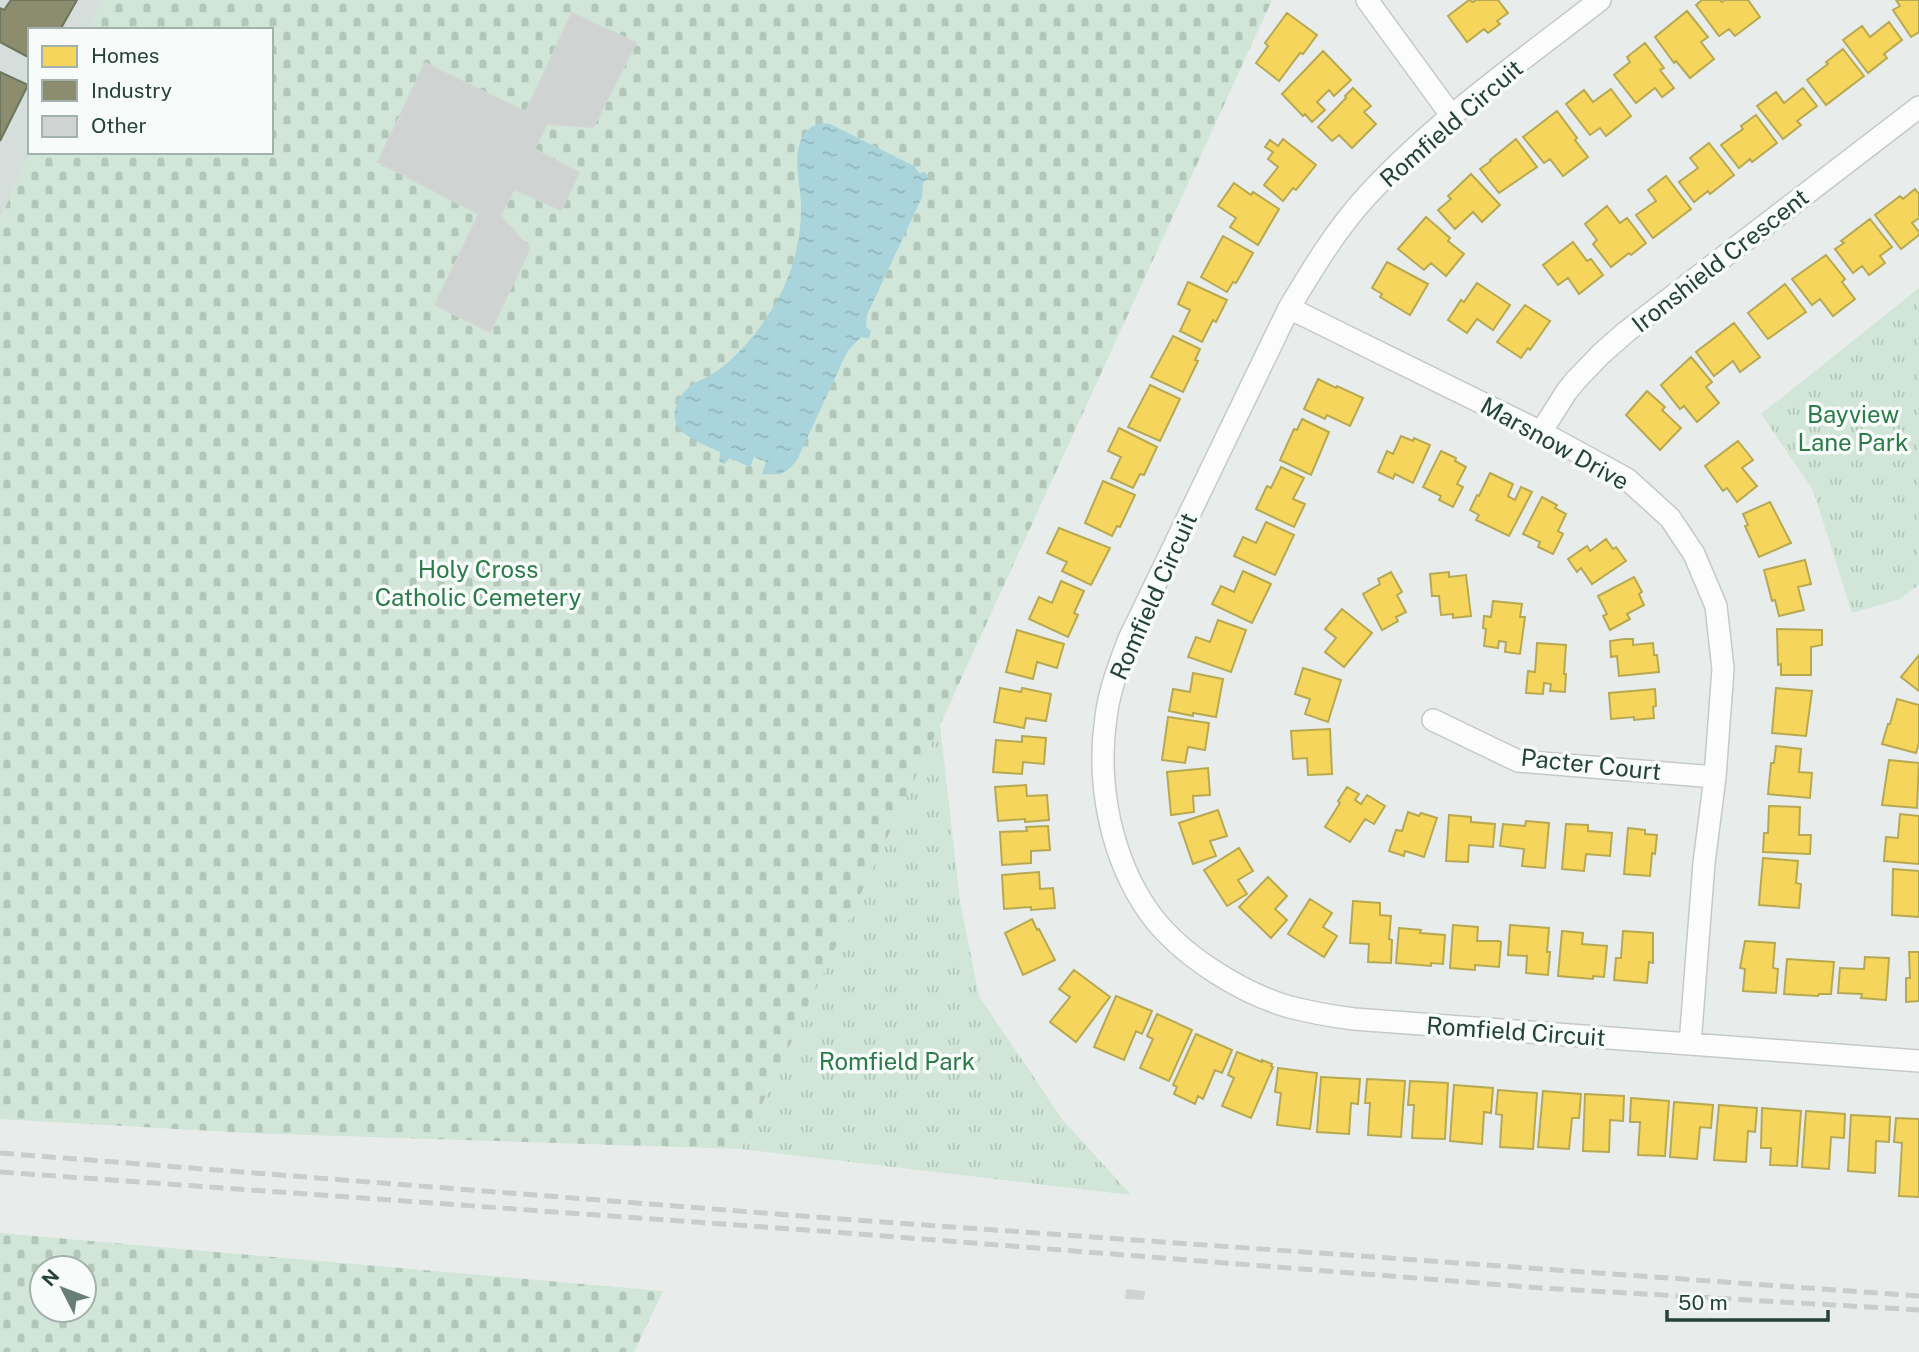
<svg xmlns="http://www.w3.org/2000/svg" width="1919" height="1352" font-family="'Public Sans',sans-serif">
	<defs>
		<pattern id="grass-tufts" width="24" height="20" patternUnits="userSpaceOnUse" patternTransform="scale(1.75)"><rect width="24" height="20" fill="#d1e6d8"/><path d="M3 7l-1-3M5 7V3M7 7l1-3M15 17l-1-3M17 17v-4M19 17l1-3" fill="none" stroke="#b3c6ba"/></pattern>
		<pattern id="cemetery-stones" width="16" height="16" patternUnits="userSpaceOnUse" patternTransform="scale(1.75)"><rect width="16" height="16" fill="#d1e6d8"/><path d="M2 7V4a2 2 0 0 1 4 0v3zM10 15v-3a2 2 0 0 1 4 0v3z" fill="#b3c6ba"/></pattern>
		<pattern id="water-ripples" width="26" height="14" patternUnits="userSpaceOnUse" patternTransform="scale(1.75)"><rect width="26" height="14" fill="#a9d4db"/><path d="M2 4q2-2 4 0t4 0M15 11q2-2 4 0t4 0" fill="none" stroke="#91b7bd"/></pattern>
	</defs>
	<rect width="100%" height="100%" fill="#e8edeb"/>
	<path fill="#d6dedb" d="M0,0H103L89,30H30V152H31L0,219Z"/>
	<path fill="url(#grass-tufts)" d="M1919,288V585L1900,599L1852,613L1813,490L1761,414Z
		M940,725L960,901L979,996L1062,1119L1131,1195L741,1149Z"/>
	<path fill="url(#cemetery-stones)" fill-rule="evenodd" d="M103,0H1272L940,725L741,1149L247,1133L0,1119V219L31,152H271V30H89Z
		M0,1233L663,1291L634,1352H0ZM42,1268H84V1310H42Z"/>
	<path fill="url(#water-ripples)" d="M820,123L830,124L914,166L919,173L925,172L929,179L923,182L922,197L867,315L866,327L871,331L869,338L861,337L848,350L797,460C785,475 781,475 762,474L766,462L754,457L750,467L730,458L724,464L719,461L720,452C706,445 683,438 676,423C672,412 678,397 687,389C694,382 706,378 714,373C743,353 766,322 782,291C795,265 802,232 801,203C800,182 793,160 801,140C804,131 812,126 820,123Z"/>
	<path fill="#f6d55c" stroke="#b7a952" stroke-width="2" d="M1469,0L1473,2L1476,0H1498L1508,13L1497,21L1500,24L1488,33L1484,29L1467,42L1448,16Z
		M1702,0H1720L1722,2L1725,0H1748L1760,17L1735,36L1729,29L1719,36L1696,5Z
		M1896,0H1919V32L1911,37L1893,10L1900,6Z
		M1687,11L1708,37L1701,42L1714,59L1690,78L1676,61L1674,63L1655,37Z
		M1287,13L1317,35L1303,54L1300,53L1279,81L1256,63L1268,46L1265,43Z
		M1889,22L1902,40L1884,54L1887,58L1868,73L1843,40L1862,26L1870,37Z
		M1645,43L1664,68L1660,70L1674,88L1662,97L1655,88L1636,103L1614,75L1630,62L1627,57Z
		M1843,49L1864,76L1826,105L1807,80L1828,64L1826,62Z
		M1323,51L1351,80L1334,96L1329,90L1317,102L1325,110L1312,122L1305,114L1303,116L1282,94Z
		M1353,88L1371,106L1364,112L1376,124L1352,148L1339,135L1332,141L1318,127L1346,98L1345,96Z
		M1803,88L1817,106L1797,121L1801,125L1783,139L1757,106L1776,92L1784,103Z
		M1611,89L1631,116L1606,136L1600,128L1590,135L1566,104L1584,90L1593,102Z
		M1557,111L1577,138L1575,140L1588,157L1563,176L1550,159L1544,163L1523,137Z
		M1756,115L1777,143L1752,162L1750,159L1739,168L1721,145L1743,129L1741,126Z
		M1283,139L1316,165L1296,190L1293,188L1283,201L1264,185L1278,167L1268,159L1273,152L1265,147L1270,140L1278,146Z
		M1516,139L1537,167L1499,193L1480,169L1491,161L1490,160Z
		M1709,143L1734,175L1710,194L1708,191L1694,202L1679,182L1698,168L1690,158Z
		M1471,174L1500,205L1482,222L1473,212L1455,229L1438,210L1451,199L1448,196Z
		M1666,176L1691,209L1653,238L1636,215L1656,201L1648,190Z
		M1234,183L1251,195L1253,192L1279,209L1258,245L1230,227L1236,218L1218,206Z
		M1915,189L1919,194V218L1912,223L1919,232V235L1901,249L1875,215L1900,196L1903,199Z
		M1607,206L1620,223L1627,218L1646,243L1631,255L1629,253L1611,267L1593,244L1597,240L1585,224Z
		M1426,217L1450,238L1448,241L1464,254L1446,276L1431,263L1424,270L1398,249Z
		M1870,219L1892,247L1880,256L1885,263L1869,275L1862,266L1853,273L1835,249L1844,243L1841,241Z
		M1223,236L1253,253L1236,283L1233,282L1227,292L1201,277Z
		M1573,242L1587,261L1591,259L1603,275L1579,294L1568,278L1558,285L1543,265Z
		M1826,255L1845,279L1842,282L1855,299L1833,316L1820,299L1812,305L1792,279Z
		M1387,262L1428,284L1410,315L1380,297L1382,294L1372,288Z
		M1188,282L1227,300L1216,322L1213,320L1202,342L1180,331L1190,310L1178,304Z
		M1477,283L1510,305L1493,330L1477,319L1467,333L1448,320L1461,300L1464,302Z
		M1785,284L1806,312L1768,339L1748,313Z
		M1525,305L1550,321L1530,350L1528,348L1521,358L1497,342Z
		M1734,323L1760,357L1740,372L1733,361L1714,376L1696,352Z
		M1173,336L1200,349L1195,360L1198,361L1183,392L1151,377Z
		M1691,357L1712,382L1706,387L1719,403L1697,422L1684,406L1680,409L1661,385Z
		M1318,379L1336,388L1337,386L1363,398L1350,426L1327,415L1325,419L1304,409Z
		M1150,385L1180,399L1160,441L1128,427Z
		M1647,391L1665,407L1662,410L1681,428L1660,450L1626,415Z
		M1302,419L1329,432L1311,475L1280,460L1294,429L1297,430Z
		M1119,428L1157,447L1144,475L1140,474L1133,488L1111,478L1121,457L1108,451Z
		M1401,436L1413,441L1414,438L1430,445L1413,483L1395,474L1393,479L1378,472L1387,451L1393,454Z
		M1738,441L1753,460L1742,468L1757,486L1737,502L1727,488L1723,491L1705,466Z
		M1441,451L1456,458L1455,461L1466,467L1457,484L1463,487L1453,507L1439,500L1441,496L1423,487Z
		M1281,467L1304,478L1293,499L1305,504L1294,527L1256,509L1267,486L1271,488Z
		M1490,473L1513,484L1508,496L1515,500L1521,487L1532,492L1509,536L1476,520L1479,515L1470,510L1477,495L1479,496Z
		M1103,481L1135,495L1120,527L1117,526L1112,536L1085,523Z
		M1542,497L1557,505L1555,508L1566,514L1558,531L1563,534L1553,554L1538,547L1540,542L1523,534Z
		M1770,502L1791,543L1759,557L1745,526L1748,525L1743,514Z
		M1266,522L1294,535L1275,575L1234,556L1243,537L1256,543Z
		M1059,528L1110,548L1091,585L1062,571L1067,562L1047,553Z
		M1606,539L1613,549L1616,547L1626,561L1592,584L1581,568L1577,572L1568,559L1587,546L1590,551Z
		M1805,560L1811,584L1798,587L1804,610L1779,616L1775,600L1772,601L1764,570Z
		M1243,571L1271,584L1252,623L1212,604L1221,586L1234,592Z
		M1391,572L1402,592L1397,595L1406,612L1396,617L1398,621L1382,630L1363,594L1380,584L1378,579Z
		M1449,572V577L1466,575L1471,616L1453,618V614L1441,615L1439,596H1432L1430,574Z
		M1634,577L1642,592L1639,594L1644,605L1627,614L1630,619L1610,630L1603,616L1607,614L1598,596Z
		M1061,581L1084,591L1074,613L1078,615L1068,637L1029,619L1039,597L1052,603Z
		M1493,601L1522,604L1520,617H1525L1520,654L1505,652L1506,642L1499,641L1498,648L1484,646L1486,629L1483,628L1484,616L1491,617Z
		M1342,609L1372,633L1344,667L1325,652L1336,638L1325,629Z
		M1218,620L1246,630L1231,672L1188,657L1196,637L1210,642Z
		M1777,629L1822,630V645L1811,647V675H1781V664L1778,665Z
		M1017,630L1064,644L1057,668L1037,662L1033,679L1006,672Z
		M1624,639H1633V645L1653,643L1654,655H1657L1659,672L1619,676L1617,656L1611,657L1610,641Z
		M1537,643L1566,645L1564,674H1566L1565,692L1550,691L1551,684L1544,683L1543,694L1526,693L1528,671L1535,672Z
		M1919,655V691L1901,677Z
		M1303,668L1341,680L1328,722L1305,714L1310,699L1295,694Z
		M1193,673L1223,679L1216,717L1193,713V716L1169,711L1173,689L1190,692Z
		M1000,688L1021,692L1022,688L1051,694L1046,721L1026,718L1024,728L994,722Z
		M1776,688L1812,691L1806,736L1772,733Z
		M1655,689L1656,706L1653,707L1654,718L1634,720V717L1611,719L1609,693Z
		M1897,699L1919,705V743L1916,753L1882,744L1888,724H1890Z
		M1168,717L1209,723L1205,750L1188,747L1185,763L1162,760Z
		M1330,729L1332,774L1308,775L1307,758L1293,759L1291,731Z
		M1022,736L1046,738L1044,764L1023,762L1022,774L993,772L996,740L1022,742Z
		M1776,746L1801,749L1799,772L1812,773L1810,798L1768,794L1771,763H1774Z
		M1889,760L1919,763L1917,808L1882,805Z
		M1208,768L1210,795L1193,796L1194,812L1171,815L1167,772Z
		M1026,785L1027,796L1047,795L1049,820L1025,822V819L998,821L995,787Z
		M1347,787L1359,794L1355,800L1361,804L1367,795L1385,806L1374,824L1365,819L1350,842L1325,827L1340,803L1338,801Z
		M1769,806L1800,807L1799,835H1811L1810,854L1763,852L1764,833H1768Z
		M1218,810L1227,836L1210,841L1216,856L1193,864L1179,823Z
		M1408,812L1419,816L1421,813L1437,818L1424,857L1405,851L1404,856L1389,851L1396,830L1402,831Z
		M1900,814L1919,816V864L1884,861L1886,837L1898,838Z
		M1449,815L1471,817V822L1495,824L1493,847L1469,845L1468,862L1446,861Z
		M1526,821L1549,823L1545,868L1522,866L1524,849L1500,846L1503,824L1525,826Z
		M1566,824L1588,825V831L1612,833L1610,856L1586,854L1584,871L1562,869Z
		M1048,826L1050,850L1031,851V863L1002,865L1000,832L1027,831L1026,827Z
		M1628,828L1645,830V834L1657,835L1655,854L1652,853L1650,876L1624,874Z
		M1239,848L1253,871L1238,880L1247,894L1227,906L1204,870Z
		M1763,858L1798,861L1796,883L1801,884L1799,908L1759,905Z
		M1893,869L1919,871V917L1892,915Z
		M1039,872L1040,889L1053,888L1055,908L1031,910V907L1004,909L1002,875Z
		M1268,877L1287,896L1275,909L1287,920L1271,938L1239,907Z
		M1310,899L1332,913L1323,927L1337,936L1324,957L1288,934Z
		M1353,901L1380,903V915L1391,916L1389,939L1392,940L1391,963L1368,962L1369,944L1350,943Z
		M1032,919L1037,930L1039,929L1055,960L1023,975L1005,933Z
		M1453,925L1478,927L1477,941H1499L1501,942L1499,967L1475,965V970L1450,968Z
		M1510,925L1549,928L1547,952H1550L1548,975L1526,973L1527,956L1508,955Z
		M1399,928L1421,930L1420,933L1445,935L1443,964L1431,963V966L1396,963Z
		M1562,931L1583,933L1582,944L1607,946L1604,977L1593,976V979L1558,976Z
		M1623,931L1653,933V963L1649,962L1647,983L1614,980L1616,958H1621Z
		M1745,941L1775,943L1773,968L1778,969L1776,993L1743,991L1745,969L1740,968Z
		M1909,952H1919V1001L1906,1002V978H1910Z
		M1865,957L1889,958L1886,1000L1861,998L1862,994L1838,993L1840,968L1864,969Z
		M1787,959L1834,962L1831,994H1819L1818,996L1784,994Z
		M1074,970L1110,997L1076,1042L1050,1022L1070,997L1059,989Z
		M1116,996L1152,1011L1142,1034L1136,1031L1124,1060L1094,1047Z
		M1157,1014L1192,1030L1169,1081L1140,1068L1153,1039L1147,1036Z
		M1196,1034L1232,1050L1222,1073L1215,1070L1203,1099L1198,1096L1195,1104L1174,1094L1177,1087L1173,1085Z
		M1237,1052L1262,1062V1060L1272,1064L1271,1066L1273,1067L1251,1118L1222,1106L1234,1078L1228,1075Z
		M1278,1068L1317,1073L1310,1129L1277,1125L1281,1093L1275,1092Z
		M1321,1077L1360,1079L1358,1104L1351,1103L1349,1134L1317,1132Z
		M1367,1079L1405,1081L1401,1137L1368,1135L1370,1103H1365Z
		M1410,1081L1448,1083L1445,1139L1412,1138L1414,1105H1408Z
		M1454,1085L1493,1088L1491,1113L1484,1112L1482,1144L1450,1141Z
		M1498,1090L1537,1093L1533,1149L1500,1147L1502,1115L1496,1114Z
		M1543,1091L1581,1094L1579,1118H1572L1569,1149L1538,1147Z
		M1585,1094L1624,1096L1623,1121L1610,1120L1609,1152L1583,1151Z
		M1631,1098L1669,1101L1665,1156L1638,1155L1640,1122H1630Z
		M1674,1102L1713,1105L1711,1128L1700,1127L1697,1159L1670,1157Z
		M1719,1105L1757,1108L1755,1132L1748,1131L1746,1162L1714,1160Z
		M1762,1108L1801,1111L1797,1166L1770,1165L1771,1148H1761Z
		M1806,1111L1845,1114L1844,1138L1831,1137L1829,1169L1802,1167Z
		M1851,1115L1890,1117L1889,1142L1876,1141L1875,1173L1848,1171Z
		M1896,1118L1919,1119V1197L1899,1196L1902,1143L1894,1142Z"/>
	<path fill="#8c8c6e" stroke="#6d765e" stroke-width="2" d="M11,0H77L60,30H30V58L0,42V8L4,10Z
		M0,72L28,85L0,141Z"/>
	<path fill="#cfd4d2" stroke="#d1d6d4" stroke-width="2" d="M572,13L636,43L593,127L547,124L534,149L579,173L561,210L514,189L500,216L530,248L490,332L435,305L479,214L378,162L425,63L526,112Z
		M1127,1290L1144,1292L1143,1299L1126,1298Z"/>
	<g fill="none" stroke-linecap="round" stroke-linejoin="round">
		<g stroke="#c5cac8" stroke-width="24">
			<path id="minor" d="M1367,0L1451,115
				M1600,0C1519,63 1434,122 1365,198C1335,231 1312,270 1289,308L1128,641C1119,666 1109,691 1106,717C1096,784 1111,860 1151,915C1181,955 1238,991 1286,1006C1308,1012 1331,1016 1354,1019L1919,1061
				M1289,308L1541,432L1627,479L1670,518L1694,554L1716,606L1723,669L1715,777L1704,863L1690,1044
				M1541,432L1567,391L1576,380L1601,354L1626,332L1919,107
				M1433,720L1518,761L1715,777"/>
		</g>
		<use href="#minor" stroke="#fcfcfc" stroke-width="21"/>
		<path stroke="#c9cdcc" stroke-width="5" stroke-dasharray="14 7" stroke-linecap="butt" d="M0,1153L828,1218L1919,1296
			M0,1172L821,1231L1542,1288L1919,1310"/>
	</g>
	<g text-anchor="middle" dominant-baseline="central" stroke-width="7" stroke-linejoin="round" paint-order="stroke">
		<g font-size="24" fill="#24423a" stroke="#f7fbf9">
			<text transform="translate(1451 123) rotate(-41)">Romfield Circuit</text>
			<text transform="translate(1720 260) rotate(-38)">Ironshield Crescent</text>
			<text transform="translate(1555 443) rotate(29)">Marsnow Drive</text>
			<text transform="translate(1153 596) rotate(-66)">Romfield Circuit</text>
			<text transform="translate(1591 764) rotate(6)">Pacter Court</text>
			<text transform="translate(1516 1031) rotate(4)">Romfield Circuit</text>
		</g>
		<g font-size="24" fill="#2d7a4b" stroke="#f7fbf9">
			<text x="1853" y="414">Bayview<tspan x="1853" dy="28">Lane Park</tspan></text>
			<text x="478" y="569">Holy Cross<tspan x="478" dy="28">Catholic Cemetery</tspan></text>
			<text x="897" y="1061">Romfield Park</text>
		</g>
	</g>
	<rect x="28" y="28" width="245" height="126" fill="#f7fbf9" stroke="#a3b1ad" stroke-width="2"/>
	<rect x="42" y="46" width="35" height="21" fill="#f6d55c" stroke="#a3b1ad" stroke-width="2"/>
	<text x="91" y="63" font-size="21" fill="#24423a">Homes</text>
	<rect x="42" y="80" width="35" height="21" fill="#8c8c6e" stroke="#a3b1ad" stroke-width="2"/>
	<text x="91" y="98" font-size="21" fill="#24423a">Industry</text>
	<rect x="42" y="116" width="35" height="21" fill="#cfd4d2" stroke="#a3b1ad" stroke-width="2"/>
	<text x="91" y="133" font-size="21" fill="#24423a">Other</text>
	<g transform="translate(63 1289) rotate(312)"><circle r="33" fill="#f7fbf9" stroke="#a3b1ad" stroke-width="2"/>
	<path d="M0-5L12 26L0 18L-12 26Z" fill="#697e78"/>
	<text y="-10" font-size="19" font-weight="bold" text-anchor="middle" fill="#24423a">N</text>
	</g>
	<path d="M1667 1310v10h161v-10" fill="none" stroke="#24423a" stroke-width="3.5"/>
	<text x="1678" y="1310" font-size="21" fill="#24423a" stroke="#f7fbf9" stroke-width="5" paint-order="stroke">50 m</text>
</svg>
